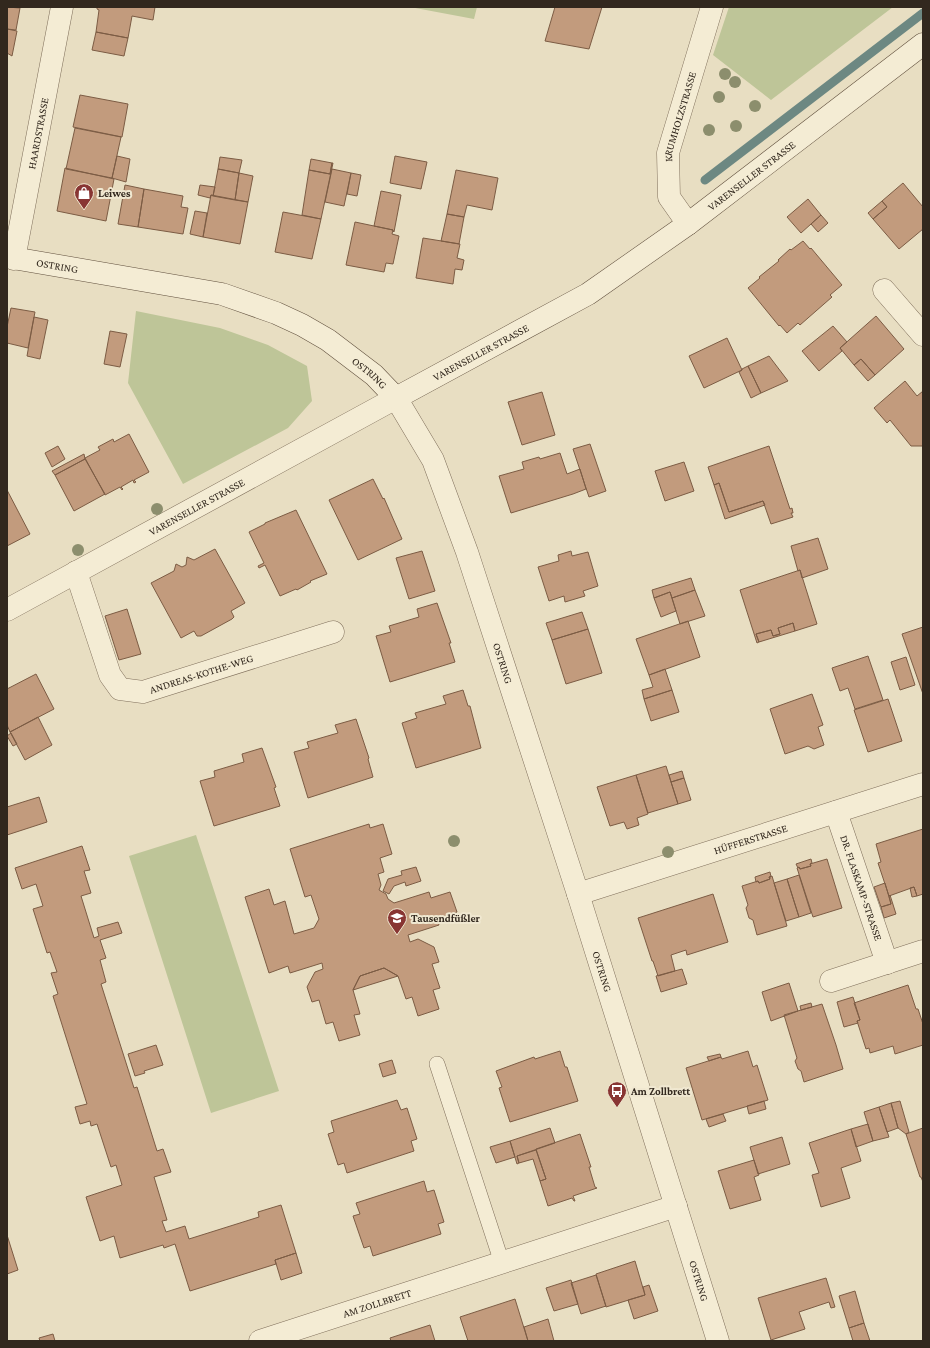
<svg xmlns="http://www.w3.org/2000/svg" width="930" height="1348" font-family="'Crimson Pro',serif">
	<rect width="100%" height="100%" fill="#e8dec2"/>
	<path fill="#bec598" d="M410,7H477L474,19Z
		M729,7H893L771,100L713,55Z
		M136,311L220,328L268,345L307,366L312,401L288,428L183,484L128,383Z
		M196,835L279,1091L211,1113L129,856Z"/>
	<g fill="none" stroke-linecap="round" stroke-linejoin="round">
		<path stroke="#6d8882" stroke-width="9" d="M705,180L923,13"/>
	</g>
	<path fill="#c29b7d" stroke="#7c5c44" d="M7,7L20,8L16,30L7,29Z
		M97,7H155L153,20L132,16L128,38L96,32L99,10L97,9Z
		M555,7H602L589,49L545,41Z
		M7,29L17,31L12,56L7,53Z
		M96,32L128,38L124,56L92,50Z
		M80,95L128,104L122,137L73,127Z
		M75,128L121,137L112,178L66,169Z
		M117,156L130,159L126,182L112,178Z
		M395,156L427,162L421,189L390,183Z
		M220,157L242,160L239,173L218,169Z
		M311,159L332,163L330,174L309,170Z
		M332,163H333L321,219L302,215L309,170L330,174Z
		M65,168L114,179L106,221L57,211Z
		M218,169L239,173L235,200L213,196Z
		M332,169L351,173L344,206L325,202Z
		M456,170L498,178L492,210L467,205L464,217L447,214Z
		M239,173L253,176L248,202L235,200Z
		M351,173L361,175L357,196L347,194Z
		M903,183L923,207V229L899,249L873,219L887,207L882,201Z
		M125,185L144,189L138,227L118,224Z
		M200,185L215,187L213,196L211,195L210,198L198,195Z
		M144,189L183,196L181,207L188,208L183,234L138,227Z
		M381,191L401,195L394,232L393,231V230L374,226Z
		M211,195L248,202L240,244L203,237Z
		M808,199L821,215L801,233L787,217Z
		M882,201L887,207L873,219L868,213Z
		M195,211L207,213L203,237L190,234Z
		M283,212L321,219L312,259L275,252Z
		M447,214L464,217L459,244L441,241Z
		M821,215L828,223L818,232L811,224Z
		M355,222L393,230L392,234L399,236L393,264L386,263L384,272L346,265Z
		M423,238L460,244L457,258L464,260L462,270L455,269L453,284L416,278Z
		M803,241L810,249L811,248L842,285L830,295L832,297L800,325L798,323L787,333L780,325L779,326L748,288L760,278L759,277L779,261L778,260L790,249L791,250Z
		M11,308L35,312L28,348L7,343V327Z
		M876,316L904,349L875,375L861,359L854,365L840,348Z
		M34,317L48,320L40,359L27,356Z
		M833,326L847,342L840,348L842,351L819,371L802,351Z
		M110,331L127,334L120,367L104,364Z
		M727,338L742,370L704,388L689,356Z
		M769,356L788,381L761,393L748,366Z
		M861,359L875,375L868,381L854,365Z
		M748,366L761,393L751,398L739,372L742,370V369Z
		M905,381L917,396L923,391V446H911L890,420L887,423L874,408Z
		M542,392L555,435L522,445L508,402Z
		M129,434L149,472L134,480L136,482L134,483L133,480L121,487L123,489L122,490L120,487L105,495L85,458L100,450L98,447L113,439L114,442Z
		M590,444L606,491L589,497L573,449Z
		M58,446L65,459L52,467L45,453Z
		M769,446L790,509L792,508L793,513H791L793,517L771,524L763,501L729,512L719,483L714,485L708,467Z
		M560,453L567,474L580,469L586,489L573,494L511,513L499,476L524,469L522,462L539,457L540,459Z
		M84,454L85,459L55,475L52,471Z
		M85,459L105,494L74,511L55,475Z
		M684,462L694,491L665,501L655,471Z
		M373,479L383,499L384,498L402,539L358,560L329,500Z
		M719,483L729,512L763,501L765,505L725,519L714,485Z
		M7,490L30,534L7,546Z
		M296,510L327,574L310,581L311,582L297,590L296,589L280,596L265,565L259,568L258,566L264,563L249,532L265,524V523Z
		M818,538L828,569L802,578L800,570L798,571L791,546Z
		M215,549L245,603L231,611L234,617L232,619L201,636H197L194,631L181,638L151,583L174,571L176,564L182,567L186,565L187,557L194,560Z
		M422,551L435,591L409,599L396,558Z
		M571,551L572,556L588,552L598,586L583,591L585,596L565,602L564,596L549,601L538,567L559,561L558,555Z
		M800,570L817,624L795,631L793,623L778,628L780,634L773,636L771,630L756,634L759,642L757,643L740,590Z
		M691,578L695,590L672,598L670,592L654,598L652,590Z
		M695,590L705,616L680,624L672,598Z
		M670,592L676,611L661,617L654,598Z
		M437,603L451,643H449L455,662L390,682L376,636L391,632L389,626L419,617L417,609Z
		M127,609L141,654L119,660L105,616Z
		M582,612L588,629L552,640L546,623Z
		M688,621L700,657L649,675L636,639Z
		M793,623L795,631L759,642L756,634L771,630L773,636L780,634L778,628Z
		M923,627V694L902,634Z
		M588,629L602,673L566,684L552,640Z
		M868,656L883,700L855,709L848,688L840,691L832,668Z
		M906,657L915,685L900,690L891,662Z
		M665,669L672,690L644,699L642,690L653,687L649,675Z
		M36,674L54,709L10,732L7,725V689Z
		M463,690L468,706H470L481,748L416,768L402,723L417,718L415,713L446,704L443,696Z
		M672,690L679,712L651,721L644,699Z
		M812,694L823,725L818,727L824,745L814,749L808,746L785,754L770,709Z
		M888,699L902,741L868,752L854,710Z
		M38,717L52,745L25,760L10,732Z
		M356,719L369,758L368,759L373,777L308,798L294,752L309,748L307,742L338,733L335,725Z
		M11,733L17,744L13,746L7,736Z
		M262,748L276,787L274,788L280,806L214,826L200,781L215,777L214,771L244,762L242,754Z
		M666,766L678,804L648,813L636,775Z
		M682,771L684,778L671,782L669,775Z
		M636,775L648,814L637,818L639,825L627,829L624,822L610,826L597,787Z
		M684,778L691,800L678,804L671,782Z
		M39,797L47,822L7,835V807Z
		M369,824L370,828L383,824L392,854L380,858L384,872L378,874L381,885L379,890L386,894L388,899L394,903L429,892L431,898L450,892L457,912L437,919L439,925L408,935L410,942L418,939L434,947L439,962L432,964L440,988L433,990L439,1009L418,1016L412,997L406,999L398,976L384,968L360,976L353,990L360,1014L354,1015L360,1035L339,1041L333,1022L326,1024L319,1000L312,1002L307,987L315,972L323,969L322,963L290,973L288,966L269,973L245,897L269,889L274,905L285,901L294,934L314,928L319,919L311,895L305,897L290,849Z
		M923,829V894L917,896L914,887L889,896L878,863L881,862L876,844Z
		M82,846L90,870L84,871L91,893L81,896L94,938L99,936L97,928L118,922L122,933L100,940L106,958L100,960L106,982L101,984L134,1088L137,1087L157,1151L163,1149L171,1172L154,1177L167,1220L162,1221L166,1232L185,1226L189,1239L259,1217L258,1212L281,1205L296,1253L275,1260L276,1264L190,1291L175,1244L164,1248L163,1245L120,1258L114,1236L100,1241L86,1197L122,1185L116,1165L111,1167L97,1124L91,1126L90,1121L80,1124L75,1107L87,1104L53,996L58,994L51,973L57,972L50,952L47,953L33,909L43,906L36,884L22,889L15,868Z
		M811,859L812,863L810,864L811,866L800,869L799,867L798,868L796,864Z
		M827,859L842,908L813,917L797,868L799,867L800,869L811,866L810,864Z
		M416,867L421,881L406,886L405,882L394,886L389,894L383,891L388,879L402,875L401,871Z
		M770,872L771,877H769L770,879L759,883L758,881L756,882L755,877Z
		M799,875L811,913L799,917L787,879Z
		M772,876L787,926L757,935L753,920L749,918L746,908L748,905L742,886L758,881L759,883L770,879L769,877Z
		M787,879L799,917L786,921L774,883Z
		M885,883L891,904L881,907L874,887Z
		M914,887L917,896L912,897L910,888Z
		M713,894L728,942L687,955L686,950L671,955L675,971L658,976L653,961H652L638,918Z
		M890,895L896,914L884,918L881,907L891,904L889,896Z
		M384,968L398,976L353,990L360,976Z
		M682,969L687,984L661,992L656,976Z
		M789,983L798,1011L771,1021L762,992Z
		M908,985L916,1009H918L923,1024V1045L895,1054L893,1046L870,1053L869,1048L866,1049L857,1021L860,1020L854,1003Z
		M853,997L860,1020L857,1021L858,1023L844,1027L837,1002Z
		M811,1003L812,1007L801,1010L800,1006Z
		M822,1004L836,1045L843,1069L804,1082L801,1071L798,1069L795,1061L797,1058L784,1015Z
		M156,1045L163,1065L144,1071L145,1073L135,1076L128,1054Z
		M560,1051L565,1067H567L578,1101L510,1122L499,1088L502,1087L496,1071L534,1057L535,1059Z
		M748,1051L753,1067L757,1065L768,1100L702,1120L686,1068L721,1057L722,1059Z
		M720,1054L721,1057L709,1061L707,1057Z
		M392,1060L396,1073L383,1077L379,1064Z
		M397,1100L401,1110L407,1108L417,1139L411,1141L414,1151L347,1173L344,1163L338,1165L328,1134L334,1132L331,1121Z
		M764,1101L766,1109L749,1114L747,1106Z
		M900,1101L909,1132L906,1134L898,1128L891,1103Z
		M891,1103L898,1128L887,1132L879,1107Z
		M879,1107L889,1137L873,1141L864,1112Z
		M723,1114L726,1121L709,1127L706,1119Z
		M868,1124L873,1141L856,1147L851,1129Z
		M550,1128L555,1143L517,1156L519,1163L517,1164L510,1141Z
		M923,1128V1182L921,1177H920L906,1134Z
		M851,1129L861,1161L841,1168L850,1198L821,1207L812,1175L819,1173L809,1143Z
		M580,1134L591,1167H589L595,1187L597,1188L573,1196L575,1201H574L572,1198L548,1206L540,1181L546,1179L536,1149Z
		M782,1137L790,1164L758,1174L750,1147Z
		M510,1141L515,1157L496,1163L490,1147Z
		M536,1150L546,1179L540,1181L533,1159L519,1163L517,1156Z
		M754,1160L759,1175L754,1177L761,1200L730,1209L718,1171Z
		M424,1181L427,1192L434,1190L444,1222L438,1224L441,1234L373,1256L370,1246L364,1248L353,1216L360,1214L356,1203Z
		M7,1235L18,1270L7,1274Z
		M296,1253L302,1273L281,1280L275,1260Z
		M635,1261L645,1295L606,1307L596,1274Z
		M596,1275L606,1306L581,1314L571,1283Z
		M826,1278L835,1307L831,1308L829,1302L799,1312L805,1329L771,1340L758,1298Z
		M571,1280L578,1304L554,1311L546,1288Z
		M649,1285L658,1311L634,1319L628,1300L645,1295L643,1287Z
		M855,1291L864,1323L849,1328L839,1296Z
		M515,1299L528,1341H468L460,1317Z
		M548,1319L554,1341H528L524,1327Z
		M864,1323L870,1341H853L849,1328Z
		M430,1325L435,1341H391L390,1338Z
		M53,1334L55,1341H40L39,1338Z"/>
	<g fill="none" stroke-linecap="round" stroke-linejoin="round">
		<g stroke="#80705c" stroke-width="16">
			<path id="service" d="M437,1064L502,1263"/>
		</g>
		<g stroke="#80705c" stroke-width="23">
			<g id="minor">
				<path id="s1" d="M688,224L669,197L668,153L712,7"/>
				<path id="s2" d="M14,259L62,7"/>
				<path d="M884,290L923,335"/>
				<path id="s3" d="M76,572L110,675L120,689L143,692L333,632"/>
				<path id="s4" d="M7,610L396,398"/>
				<path id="s5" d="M836,812L887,963"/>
				<path id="s6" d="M578,894L923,784"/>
				<path d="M831,981L923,951"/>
				<path id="s7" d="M260,1341L676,1206"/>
			</g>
		</g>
		<g stroke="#80705c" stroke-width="23">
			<g id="tertiary">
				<path id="s8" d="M396,398L433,460L467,552L578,894L718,1341"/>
			</g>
		</g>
		<g stroke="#62513f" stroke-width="23">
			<g id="secondary">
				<path id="s9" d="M7,257L222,294L276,313L302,325L328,340L374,375L396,398L588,294L688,224L923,44"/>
			</g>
		</g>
		<use href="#service" stroke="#f4ecd4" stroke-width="15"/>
		<use href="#minor" stroke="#f4ecd4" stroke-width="22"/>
		<use href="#tertiary" stroke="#f4ecd4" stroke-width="22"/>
		<use href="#secondary" stroke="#f4ecd4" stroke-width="22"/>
	</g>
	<g fill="#8c8e6d">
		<circle cx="725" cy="74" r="6"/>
		<circle cx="735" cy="82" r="6"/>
		<circle cx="719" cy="97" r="6"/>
		<circle cx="755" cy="106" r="6"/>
		<circle cx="736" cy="126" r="6"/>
		<circle cx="709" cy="130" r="6"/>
		<circle cx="157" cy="509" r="6"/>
		<circle cx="78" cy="550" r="6"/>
		<circle cx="454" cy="841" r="6"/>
		<circle cx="668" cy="852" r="6"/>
	</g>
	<defs>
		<g id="shop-pin" transform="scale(1)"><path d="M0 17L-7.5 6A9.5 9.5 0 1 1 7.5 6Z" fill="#883533" stroke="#f0e8d1"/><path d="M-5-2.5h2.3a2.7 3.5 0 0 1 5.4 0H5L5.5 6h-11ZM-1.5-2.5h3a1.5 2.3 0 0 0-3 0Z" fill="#fff"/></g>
		<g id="school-pin" transform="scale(1)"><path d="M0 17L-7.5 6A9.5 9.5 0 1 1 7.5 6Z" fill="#883533" stroke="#f0e8d1"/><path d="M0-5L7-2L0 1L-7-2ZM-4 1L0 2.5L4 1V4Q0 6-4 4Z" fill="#fff"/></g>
		<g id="bus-pin" transform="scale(1)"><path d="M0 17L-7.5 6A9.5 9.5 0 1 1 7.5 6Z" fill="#883533" stroke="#f0e8d1"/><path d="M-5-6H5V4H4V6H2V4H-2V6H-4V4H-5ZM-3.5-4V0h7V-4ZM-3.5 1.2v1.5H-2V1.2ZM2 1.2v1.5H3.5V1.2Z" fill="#fff"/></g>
	</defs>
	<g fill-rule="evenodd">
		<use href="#shop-pin" x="84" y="193"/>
		<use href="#school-pin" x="397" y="918"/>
		<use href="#bus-pin" x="617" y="1091"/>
	</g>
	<g text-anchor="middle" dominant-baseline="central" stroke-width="4" stroke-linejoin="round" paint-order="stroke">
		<g font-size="11" fill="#32281e" stroke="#f0e8d1">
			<text stroke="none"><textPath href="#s1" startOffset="115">KRUMHOLZSTRASSE</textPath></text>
			<text stroke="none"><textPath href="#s2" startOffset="128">HAARDSTRASSE</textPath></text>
			<text stroke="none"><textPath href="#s9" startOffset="844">VARENSELLER STRASSE</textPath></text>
			<text stroke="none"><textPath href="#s9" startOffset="51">OSTRING</textPath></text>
			<text stroke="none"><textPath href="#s9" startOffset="520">VARENSELLER STRASSE</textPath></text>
			<text stroke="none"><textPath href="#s9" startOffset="387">OSTRING</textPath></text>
			<text stroke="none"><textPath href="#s4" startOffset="216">VARENSELLER STRASSE</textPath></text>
			<text stroke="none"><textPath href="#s8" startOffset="287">OSTRING</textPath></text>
			<text stroke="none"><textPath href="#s3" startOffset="210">ANDREAS-KOTHE-WEG</textPath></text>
			<text stroke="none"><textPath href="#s6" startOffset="181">HÜFFERSTRASSE</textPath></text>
			<text stroke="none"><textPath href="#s5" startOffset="80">DR. FLASKAMP-STRASSE</textPath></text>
			<text stroke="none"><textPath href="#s8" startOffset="611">OSTRING</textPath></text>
			<text stroke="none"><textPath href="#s8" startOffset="935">OSTRING</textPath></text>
			<text stroke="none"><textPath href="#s7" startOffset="123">AM ZOLLBRETT</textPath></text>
		</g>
		<g font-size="11" font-weight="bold" fill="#32281e" stroke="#f0e8d1" text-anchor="start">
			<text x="98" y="193">Leiwes</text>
			<text x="411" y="918">Tausendfüßler</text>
			<text x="631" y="1091">Am Zollbrett</text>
		</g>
	</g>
	<rect width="930" height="1348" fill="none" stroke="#32281e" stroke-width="16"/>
</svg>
